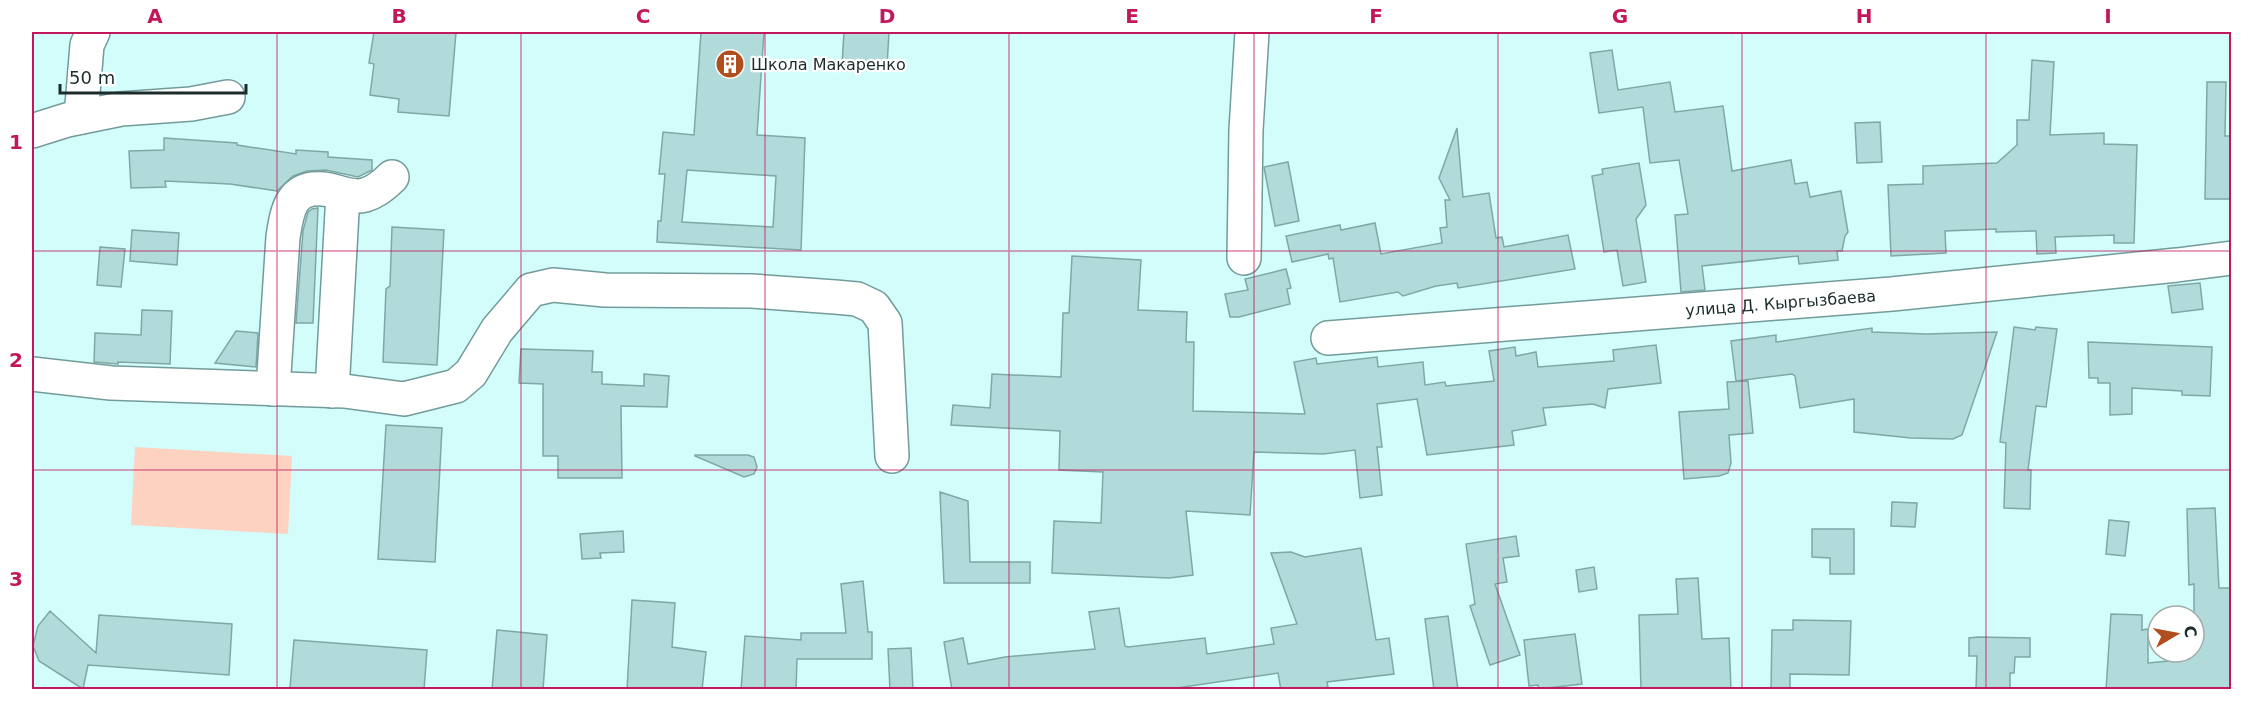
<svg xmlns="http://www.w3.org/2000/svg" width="2263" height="721" font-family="'DejaVu Sans',sans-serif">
	<rect width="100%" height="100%" fill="#d2fdfb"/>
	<path fill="#fdd2c1" d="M135,447L292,456L288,534L131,525Z"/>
	<path fill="#b1dbda" stroke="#7fa7a6" stroke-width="1.5" fill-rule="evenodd" d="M374,32H456L449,116L398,112L399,99L370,95L374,64L369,63Z
		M701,32H764L757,135L805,138L801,250L657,242L658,221H661L665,174H659L663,132L694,135ZM687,170L776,176L773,227L682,222Z
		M844,32H889L887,67L842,64Z
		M1612,50L1618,90L1670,82L1675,112L1723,106L1732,171L1791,160L1795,184L1807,182L1810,197L1841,191L1848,232L1845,236L1842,251H1837L1838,260L1799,264L1798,256L1702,266L1705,290L1681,292L1675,215L1688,214L1679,160L1650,163L1643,107L1599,113L1590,53Z
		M2032,60L2054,62L2050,135L2104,133V144L2137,145L2134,243H2114V235L2055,237L2056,253L2037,254L2036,231L1996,232V229L1945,231L1946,253L1891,256L1888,185L1923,184V166L1997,163L2017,145V120H2029Z
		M2207,82H2226L2225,136H2232V199H2205Z
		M1880,122L1882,162L1857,163L1855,123Z
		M1457,128L1463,197L1489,193L1496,238L1502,237L1504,247L1568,235L1575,269L1458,288L1457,283L1436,286L1403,296L1398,292L1340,302L1333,258L1329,259L1328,254L1292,262L1286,236L1340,225L1341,230L1375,223L1381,254L1442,243L1440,228L1447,227L1445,200H1450L1439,178Z
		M164,138L237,143V145L296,154V150L328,152V157L372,160V170L358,177L326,170L307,171L293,176L277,191L230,184L165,181L166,187L131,188L129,151L164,150Z
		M1288,162L1299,221L1275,226L1264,167Z
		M1639,163L1646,205L1636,219L1646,282L1623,286L1617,250L1604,252L1592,176L1603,174L1602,169Z
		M318,208L313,323H296L303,231L308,212L312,209Z
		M392,227L444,230L437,365L383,362L386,289L390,286Z
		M132,230L179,233L177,265L130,261Z
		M100,247L125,249L121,287L97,285Z
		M1072,256L1141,260L1138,310L1187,312L1186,342H1194L1193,411L1305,414L1294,362L1316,358L1317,364L1377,357L1378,367L1423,362L1425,385L1445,382L1446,386L1494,381L1489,351L1515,347L1516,356L1536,352L1538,367L1614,361L1613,350L1656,345L1661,383L1608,389L1605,408L1593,404L1543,408L1546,425L1512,431L1514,445L1427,455L1417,399L1377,404L1382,447H1377L1382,495L1360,498L1355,450L1323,454L1254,452L1250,515L1186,511L1193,575L1169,578L1052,573L1054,521L1101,523L1103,472L1059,470L1060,431L951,425L953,405L990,408L992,374L1061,377L1063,313H1069Z
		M1286,269L1291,288L1287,289L1290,304L1239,317H1230L1225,294L1248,290L1245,279Z
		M2200,283L2203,309L2172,313L2168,286Z
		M142,310L172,311L170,364L118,362V364L94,362L95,333L141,335Z
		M2014,327L2035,330L2036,327L2057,329L2046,407L2036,406L2028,470H2031L2030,509L2004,508L2006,443L2000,442Z
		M1872,328V332L1926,334L1997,332L1962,435L1953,439L1911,438L1854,432V399L1800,408L1795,376L1792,374L1736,381L1731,341L1776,335V342Z
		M236,331L258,333L256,367L215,363Z
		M2088,342L2212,347L2210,396L2182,395V391L2132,388V414L2110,415V383H2098V378H2089Z
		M521,349L593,351L592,372H602V384L644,386V374L669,376L667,407L621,406L622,478H558V456H543V384L519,383Z
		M1748,381L1753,433L1729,435L1731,463L1728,473L1719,476L1684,479L1679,412L1729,409L1727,382Z
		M386,425L442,428L435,562L378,559Z
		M695,455H748L754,457L757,467L754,474L744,477L695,456Z
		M940,492L968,501L970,562H1030V583H944Z
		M1892,502L1917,503L1915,527L1891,526Z
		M2215,508L2219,588H2232V690H2106L2111,614L2142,615V630L2148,629V663L2189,659L2188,652H2194V584L2189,585L2187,509Z
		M2109,520L2129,522L2125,556L2106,554Z
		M1812,529H1854V574H1830V558L1812,557Z
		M623,531L624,552L600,553L601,558L582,559L580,534Z
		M1516,536L1519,556L1503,558L1507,582L1495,584L1520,655L1490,665L1470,606L1475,604L1466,544Z
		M1361,548L1376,640L1389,638L1394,674L1327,682L1328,687L1315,690H1281L1278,673L1163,690H952L944,642L963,638L968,664L1005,657L1095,649L1089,612L1119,608L1125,646L1128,647L1205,638L1207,654L1274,644L1271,628L1297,624L1271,553L1291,552L1305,557Z
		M1594,567L1597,589L1579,592L1576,570Z
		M1698,578L1702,639L1729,638L1731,690H1641L1639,615L1678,614L1676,579Z
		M863,581L868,632H872V659H797L796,690H741L745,636L801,640V633H846L841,584Z
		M632,600L675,603L672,647L706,652L702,690H627Z
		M50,611L96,653L99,615L232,624L229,675L88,665L83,689L39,661L33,646L38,626Z
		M1448,616L1458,690H1434L1425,619Z
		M1793,620L1851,621L1849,675L1790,674V690H1771L1772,630H1793Z
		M497,630L547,635L543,690H492Z
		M1575,634L1582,684L1539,689L1538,685L1529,686L1524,640Z
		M1978,637L2030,638V657H2015L2014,673H2010V690H1976L1977,656H1969V638Z
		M294,640L427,650L424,690L290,688Z
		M911,648L913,690H890L888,649Z"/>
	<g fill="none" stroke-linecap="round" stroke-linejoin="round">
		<g stroke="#739b9a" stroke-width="36">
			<g id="minor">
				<path d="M81,117L87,45L93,32"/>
				<path d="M32,131L67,120L121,109L191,104L228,97"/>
				<path d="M1244,258L1246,130L1252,32"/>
				<path id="s1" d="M1328,338L1892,294L2177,265L2232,258"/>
				<path d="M32,374L111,383L344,391L404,399L456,386L471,373L497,330L531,290L553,285L605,290L752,291L835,297L857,299L874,307L885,323L892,456"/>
				<path d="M273,389L283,237C287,212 290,186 323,189C337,190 350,199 365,195C376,192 384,185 392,177"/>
				<path d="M332,391L343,194"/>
			</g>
		</g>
		<use href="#minor" stroke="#fff" stroke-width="33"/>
	</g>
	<path fill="none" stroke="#c2185b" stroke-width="1.5" stroke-opacity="0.55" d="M277,32V690M521,32V690M765,32V690M1009,32V690M1254,32V690M1498,32V690M1742,32V690M1986,32V690M32,251H2232M32,470H2232"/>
	<defs>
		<g id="building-disc" transform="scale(1.5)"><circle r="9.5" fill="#b24d1e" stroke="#fff"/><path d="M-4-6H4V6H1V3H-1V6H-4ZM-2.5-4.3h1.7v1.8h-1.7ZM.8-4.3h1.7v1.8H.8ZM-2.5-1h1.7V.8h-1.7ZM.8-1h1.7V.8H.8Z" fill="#fff"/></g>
	</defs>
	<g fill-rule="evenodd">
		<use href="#building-disc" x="730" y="64"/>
	</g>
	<g text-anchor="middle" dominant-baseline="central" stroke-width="4.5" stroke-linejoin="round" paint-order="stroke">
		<g font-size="16" fill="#1c2c2c" stroke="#fff" text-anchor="start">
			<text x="751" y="64">Школа Макаренко</text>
		</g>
		<g font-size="16" fill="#1c2c2c" stroke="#fff">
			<text stroke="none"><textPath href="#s1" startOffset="454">улица Д. Кыргызбаева</textPath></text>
		</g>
	</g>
	<rect width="2263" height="721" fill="none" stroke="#ffffff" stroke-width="66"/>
	<g transform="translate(2176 634) rotate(80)"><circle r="28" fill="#ffffff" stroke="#a4abab" stroke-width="1.5"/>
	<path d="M0-4.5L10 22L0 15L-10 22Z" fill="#b24d1e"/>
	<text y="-9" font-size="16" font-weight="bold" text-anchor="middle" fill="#1c2c2c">С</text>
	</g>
	<path d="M60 84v9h186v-9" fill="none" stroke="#1c2c2c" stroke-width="3"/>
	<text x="69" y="84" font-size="18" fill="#1c2c2c" stroke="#ffffff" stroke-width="4.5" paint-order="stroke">50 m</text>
	<rect x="33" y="33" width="2197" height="655" fill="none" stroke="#c2185b" stroke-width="2"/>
	<g font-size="20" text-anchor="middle" font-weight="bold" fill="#c2185b">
		<text x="155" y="23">A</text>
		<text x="399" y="23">B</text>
		<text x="643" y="23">C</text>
		<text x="887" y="23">D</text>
		<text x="1132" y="23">E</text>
		<text x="1376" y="23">F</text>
		<text x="1620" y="23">G</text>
		<text x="1864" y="23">H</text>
		<text x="2108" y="23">I</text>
		<text x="16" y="149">1</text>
		<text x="16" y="367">2</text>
		<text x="16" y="586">3</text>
	</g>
</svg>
